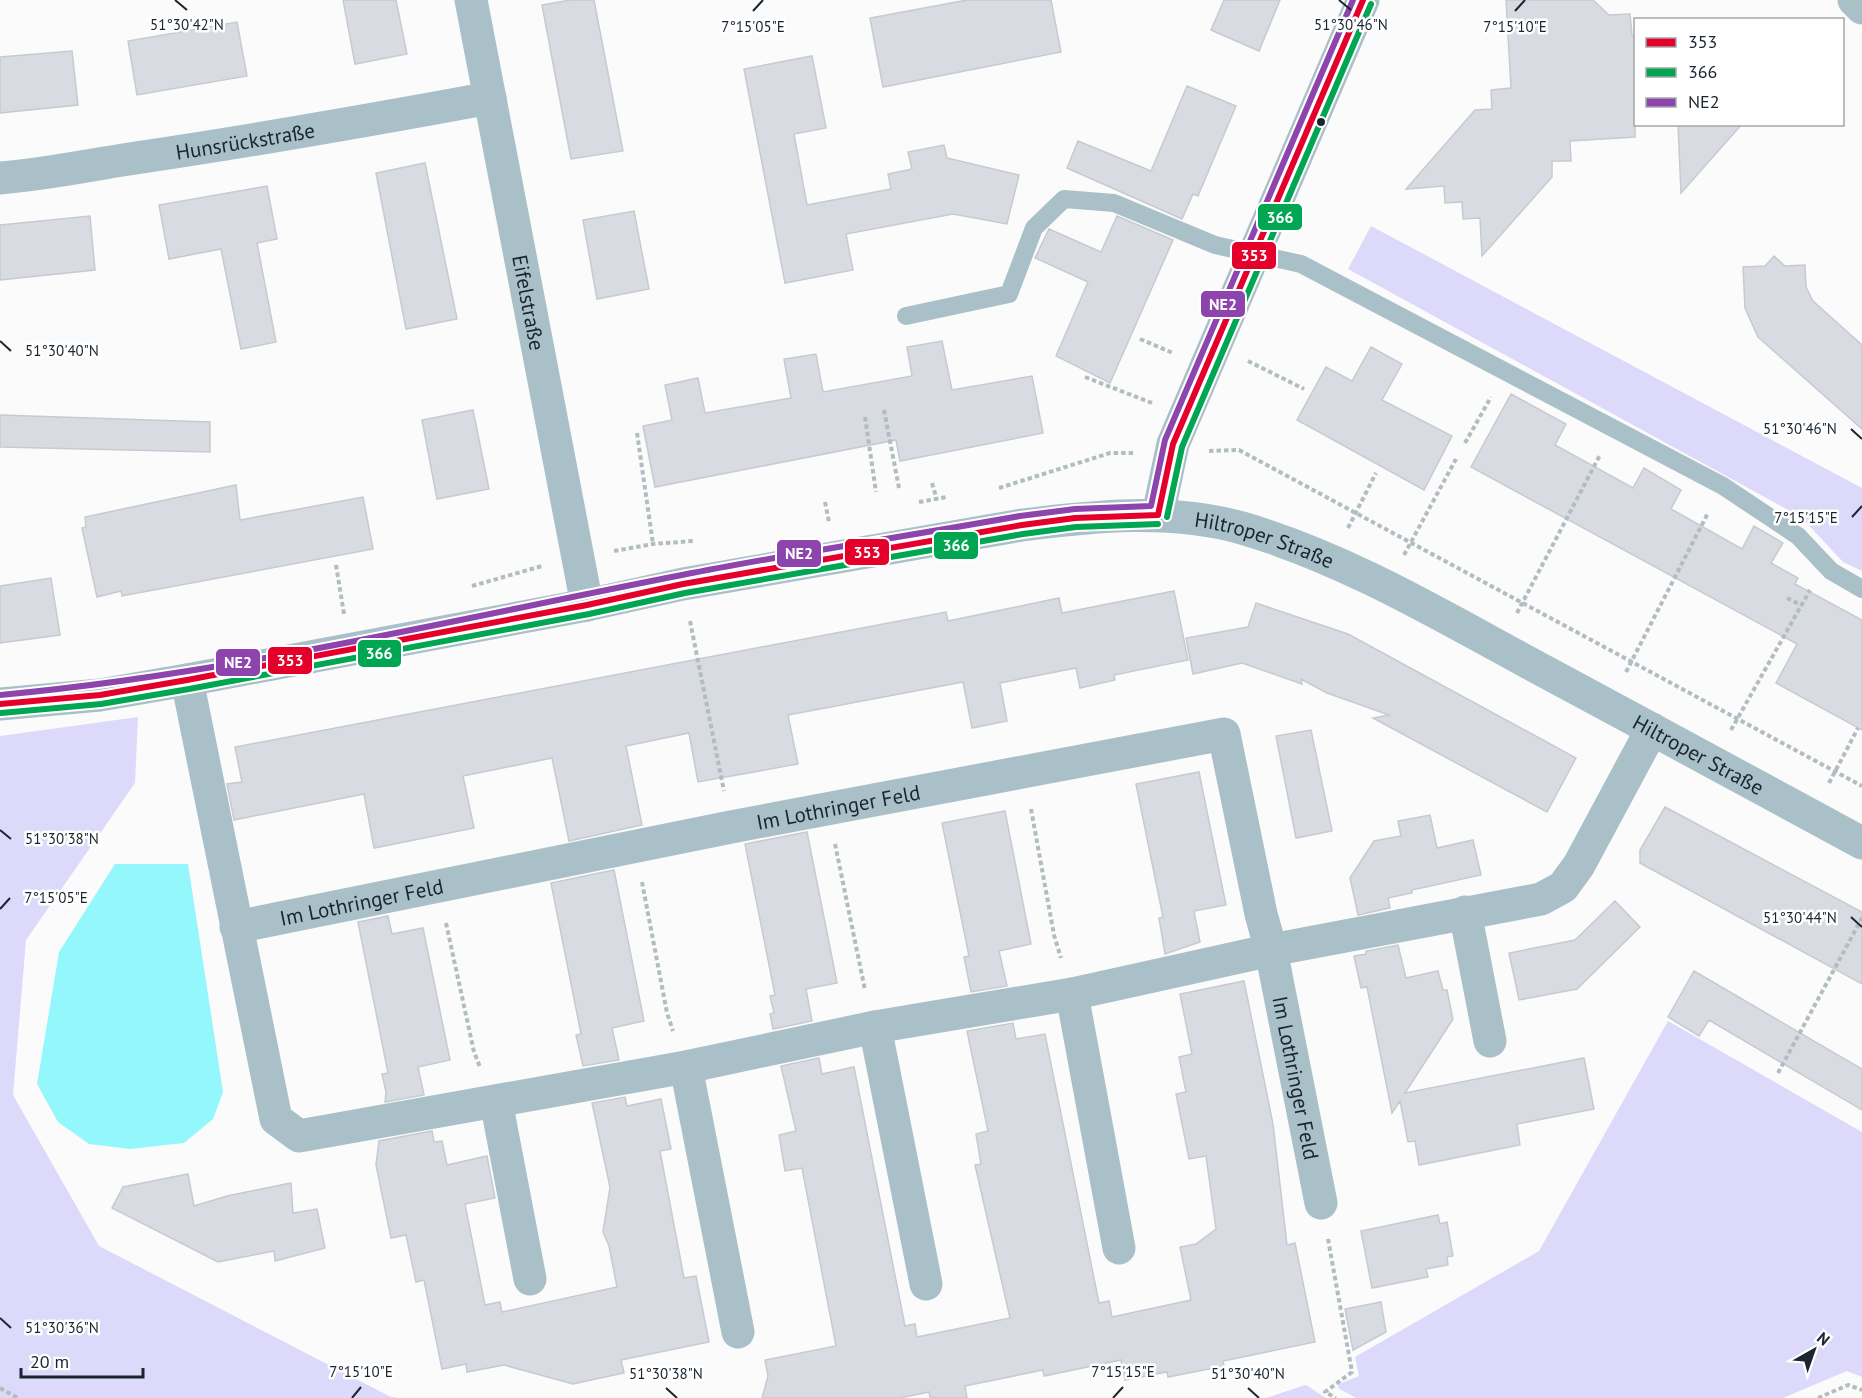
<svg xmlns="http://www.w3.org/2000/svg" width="1862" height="1398" font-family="'PT Sans',sans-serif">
	<rect width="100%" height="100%" fill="#fbfbfb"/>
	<path fill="#ddd9fa" d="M1371,226L1862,488V571L1843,562L1801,517L1348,269Z
		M138,717L135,783L26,940L13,1095L99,1246L389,1396L397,1398H0V736Z
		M1668,1021L1862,1132V1377L1847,1371L1783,1398H1356L1338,1388L1339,1384L1359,1376L1355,1357L1539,1251Z
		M1306,1385L1326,1398H1266L1305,1385Z"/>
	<path fill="#93f7fc" d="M115,864H188L223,1092L213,1119L184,1143L130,1149L89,1144L58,1122L37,1084L59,952Z"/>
	<path fill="#d8dbe1" stroke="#c7cad0" stroke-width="1.5" d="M343,0H396L407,54L355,64Z
		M570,0H594L623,151L571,159L542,5Z
		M967,0H1051L1061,52L883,87L870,18Z
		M1224,0H1280L1259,51L1211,30Z
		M1506,0H1593L1609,15L1630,14L1632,35L1635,39V137L1570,141L1571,161H1552V177L1482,256L1480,218L1463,219L1462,202L1445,203L1444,186L1406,189L1475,110L1492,109L1491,90L1511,88Z
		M237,22L247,76L137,95L128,41Z
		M72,51L78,105L0,113V57Z
		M812,56L826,128L794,134L807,205L891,189L888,174L912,169L908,152L944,145L947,158L1019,175L1007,224L953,214L846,234L853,270L785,283L744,69Z
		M1187,86L1236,106L1198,196L1193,194L1182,219L1067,168L1078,141L1151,171Z
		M1678,124H1742L1681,193Z
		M425,163L457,319L406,329L376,173Z
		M267,186L277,239L257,243L276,342L241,349L221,249L169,259L159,205Z
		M634,211L649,289L597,299L583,220Z
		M90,216L95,270L0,280V225Z
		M1117,216L1173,240L1110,383L1056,356L1088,282L1035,258L1049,229L1101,252Z
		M1774,256L1785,266L1805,265L1806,287L1813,301L1862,345V429L1758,337L1745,308L1743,267L1765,266Z
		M942,341L952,390L1032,376L1043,433L900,461L896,440L655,487L643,426L672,420L665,385L698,378L705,413L791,398L784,359L816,354L823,392L912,376L907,347Z
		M1371,347L1402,364L1382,400L1452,436L1424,490L1297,420L1326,367L1352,381Z
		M1511,394L1566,424L1555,445L1633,488L1644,468L1681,490L1671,509L1742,549L1754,526L1783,543L1771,563L1798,578L1795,584L1862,620V730L1776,683L1797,644L1471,467Z
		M473,410L489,489L437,499L422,420Z
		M0,415L210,422V452L0,447Z
		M236,485L240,520L363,497L373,549L122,596L121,591L97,597L82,528L86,527L85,517Z
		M51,578L60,635L0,643V586Z
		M1174,591L1188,660L1114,675L1115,680L1080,688L1076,668L1000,683L1007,721L972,728L963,682L788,715L798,764L698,782L689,733L626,746L642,825L569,841L552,758L463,776L474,828L374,848L364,794L234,820L227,784L242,782L235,747L946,612L948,621L1059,598L1062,613Z
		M1256,603L1348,634L1576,758L1547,812L1373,718L1389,715L1327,693L1301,679L1302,684L1242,663L1193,674L1186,638L1248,627Z
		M1311,730L1332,831L1296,838L1276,736Z
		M1199,772L1226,905L1194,911L1200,942L1165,954L1159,918L1163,917L1136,784Z
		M1665,807L1862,912V984L1640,863V850Z
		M1005,811L1031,944L999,951L1007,986L971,992L964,957L969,956L942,823Z
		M1430,815L1437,848L1473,840L1481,875L1412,890V893L1388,898L1390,908L1358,915L1350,878L1374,841L1401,836L1398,821Z
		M807,832L837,983L806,989L812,1021L773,1029L770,1014L774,1013L770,996L775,995L745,844Z
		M614,870L644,1021L612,1028L619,1060L583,1066L576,1035L581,1034L551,883Z
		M1615,901L1640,927L1577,989L1519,1000L1509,953L1575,940Z
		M388,916L392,934L423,928L450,1060L418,1067L424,1095L385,1102L386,1092L382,1074L388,1073L358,922Z
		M1398,945L1406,978L1438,971L1443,990H1447L1453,1019L1405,1093L1584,1058L1594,1109L1517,1124L1520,1145L1419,1165L1415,1141L1408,1142L1400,1101L1392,1113L1367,987L1361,988L1354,956L1366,954V951Z
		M1694,971L1862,1069V1110L1709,1020L1699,1036L1668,1017Z
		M1244,981L1273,1124L1287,1245L1295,1243L1315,1342L1223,1361L1224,1366L1168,1377L1167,1372L1125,1380L1121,1360L1044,1376L1043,1370L965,1386L967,1398H930L929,1392L900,1398H762L768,1376L765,1360L836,1346L802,1168L785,1171L779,1135L796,1131L781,1066L819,1058L822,1074L854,1067L905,1326L915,1324L917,1337L1010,1318L975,1165L981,1164L976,1134L988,1131L967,1031L1013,1023L1016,1039L1045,1034L1099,1303L1109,1301L1112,1317L1191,1300L1180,1247L1196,1244L1216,1229L1206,1156L1189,1159L1176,1094L1186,1092L1179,1057L1192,1054L1180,994Z
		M625,1097L627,1106L661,1099L671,1149L660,1151L684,1278L696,1276L709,1342L621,1360L624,1373L573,1384L504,1365L467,1372L466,1364L442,1369L424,1280L416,1282L406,1235L391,1238L376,1165L379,1141L432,1131L434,1142L442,1141L447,1165L487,1156L495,1198L465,1204L485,1305L500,1302L502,1312L617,1287L609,1246L603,1232L610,1187L592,1103Z
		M188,1174L194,1206L227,1196L291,1183L293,1213L317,1209L325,1248L275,1261L274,1251L218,1262L112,1208L123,1187Z
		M1438,1215L1440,1224L1447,1222L1453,1256L1447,1257L1448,1265L1426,1269L1428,1277L1372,1288L1361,1231Z
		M1381,1302L1386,1332L1353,1350L1345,1309Z"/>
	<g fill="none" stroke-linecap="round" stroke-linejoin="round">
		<path stroke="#b1bdc1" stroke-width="4" stroke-dasharray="4.5 3" stroke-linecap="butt" d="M1140,339L1173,353
			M1248,361L1304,389
			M1085,377L1152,403
			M884,410L899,488
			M865,417L876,492
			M637,433L653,544
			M1465,443L1491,397
			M1209,451L1239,450L1862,786
			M932,483L937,500
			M999,488L1110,453H1133
			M825,502L829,522
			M919,502L947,497
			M1348,528L1376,473
			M614,551L653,544L693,541
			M1404,555L1456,459
			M336,565L344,614
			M472,586L542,566
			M1787,598L1801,605
			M1517,613L1600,455
			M690,621L724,791
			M1626,672L1708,513
			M1731,730L1810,590
			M1829,783L1858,728
			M1031,809L1054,935L1061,958
			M835,844L865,990
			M642,882L667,1013L673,1031
			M446,923L474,1052L480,1067
			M1778,1073L1862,918
			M1328,1239L1352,1372L1325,1392L1336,1398
			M0,1388L18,1398
			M1818,1398L1848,1385L1862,1390"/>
		<path stroke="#aac0c8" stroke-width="18" d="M906,316L1009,294L1034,228L1064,199L1114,203L1215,245L1301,264L1723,486L1798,536L1831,571L1862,589"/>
		<g stroke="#aac0c8" stroke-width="33">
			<path id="s1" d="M471,0L587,605"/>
			<path d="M1854,0L1862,8"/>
			<path id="s2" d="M0,178C50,174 99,163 149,156C263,139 376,119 490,98"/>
			<path d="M187,680L276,1119L299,1136L686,1067L875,1027L1072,994L1271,950L1541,899L1563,887L1579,865L1652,729"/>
			<path d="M1465,912L1490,1041"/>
			<path id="s3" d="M236,927L731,827L1224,734L1261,914L1271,950L1321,1203"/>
			<path d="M1072,994L1119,1248"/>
			<path d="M875,1027L926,1284"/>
			<path d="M686,1067L738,1332"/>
			<path d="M496,1101L530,1279"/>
		</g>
		<g stroke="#aac0c8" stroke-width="33">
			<path d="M1158,515L1173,444L1363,0"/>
			<path id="s4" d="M0,704L100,695L187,680L587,605L683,584L1022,525C1094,516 1170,508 1242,528C1344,558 1437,613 1529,663C1640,723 1751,782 1862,843"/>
		</g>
		<g stroke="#fff" stroke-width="10">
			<path id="bus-1" d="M1158,515L1173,444L1363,0
				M0,704L100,695L187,680L587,605L683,584L1022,525L1075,518L1158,515"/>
		</g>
		<g stroke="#fff" stroke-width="10">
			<path id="bus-2" d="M1167,517L1182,447L1371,4
				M1,713L101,704L189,689L589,614L685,593L1023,534L1076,527L1158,524"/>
		</g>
		<g stroke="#fff" stroke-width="10">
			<path id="bus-3" d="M0,695C230,674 456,619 682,575C794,553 908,536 1020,516L1075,509L1151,506L1165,440L1353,0"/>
		</g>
		<use href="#bus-1" stroke="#e4002b" stroke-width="6"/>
		<use href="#bus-2" stroke="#00a651" stroke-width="6"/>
		<use href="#bus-3" stroke="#8e44ad" stroke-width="6"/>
	</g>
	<path fill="none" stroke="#19252f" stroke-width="2" d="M175,0L187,10M1339,0L1351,10M753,11L763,0M1515,11L1525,0M0,341L11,351M1851,429L1862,439M1852,517L1862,506M0,830L11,839M0,909L10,898M1851,917L1862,927M0,1318L11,1328M666,1388L677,1398M1248,1388L1259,1398M352,1398L361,1387M1113,1398L1123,1387"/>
	<circle fill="#19252f" stroke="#fff" stroke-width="2" cx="1321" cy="122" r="5"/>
	<g text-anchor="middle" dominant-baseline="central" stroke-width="5" stroke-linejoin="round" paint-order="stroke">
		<g font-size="21" fill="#19252f" stroke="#fff">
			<text stroke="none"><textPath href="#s2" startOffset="248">Hunsrückstraße</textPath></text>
			<text stroke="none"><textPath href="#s1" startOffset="308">Eifelstraße</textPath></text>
			<text stroke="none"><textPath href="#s4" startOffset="1284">Hiltroper Straße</textPath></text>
			<text stroke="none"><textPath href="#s4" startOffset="1770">Hiltroper Straße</textPath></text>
			<text stroke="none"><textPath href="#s3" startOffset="614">Im Lothringer Feld</textPath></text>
			<text stroke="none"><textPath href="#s3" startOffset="128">Im Lothringer Feld</textPath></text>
			<text stroke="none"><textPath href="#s3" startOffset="1358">Im Lothringer Feld</textPath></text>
		</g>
	</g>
	<g font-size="15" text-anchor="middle" fill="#19252f" stroke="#fff" stroke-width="5" stroke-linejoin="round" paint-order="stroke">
		<text x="187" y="30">51°30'42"N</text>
		<text x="1351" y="30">51°30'46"N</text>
		<text x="753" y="32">7°15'05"E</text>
		<text x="1515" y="32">7°15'10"E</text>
		<text x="62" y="356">51°30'40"N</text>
		<text x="1800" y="434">51°30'46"N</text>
		<text x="1806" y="523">7°15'15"E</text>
		<text x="62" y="844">51°30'38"N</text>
		<text x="56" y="903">7°15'05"E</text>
		<text x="1800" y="923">51°30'44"N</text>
		<text x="62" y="1333">51°30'36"N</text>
		<text x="361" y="1377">7°15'10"E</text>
		<text x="1123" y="1377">7°15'15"E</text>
		<text x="666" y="1379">51°30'38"N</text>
		<text x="1248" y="1379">51°30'40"N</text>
	</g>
	<g stroke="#fff" stroke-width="2">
		<rect x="1257" y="203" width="46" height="28" rx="6" fill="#00a651"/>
		<rect x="1231" y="241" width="46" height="29" rx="6" fill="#e4002b"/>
		<rect x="1200" y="290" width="46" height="28" rx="6" fill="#8e44ad"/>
		<rect x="933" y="531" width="46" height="29" rx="6" fill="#00a651"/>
		<rect x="844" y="538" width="46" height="28" rx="6" fill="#e4002b"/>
		<rect x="776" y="539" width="46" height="29" rx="6" fill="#8e44ad"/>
		<rect x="357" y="639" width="45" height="29" rx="6" fill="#00a651"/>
		<rect x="267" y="646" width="46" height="29" rx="6" fill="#e4002b"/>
		<rect x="215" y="648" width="46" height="29" rx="6" fill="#8e44ad"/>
	</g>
	<g font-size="16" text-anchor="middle" font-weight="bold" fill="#fff">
		<text x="1280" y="223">366</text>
		<text x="1254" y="261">353</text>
		<text x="1223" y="310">NE2</text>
		<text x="956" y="551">366</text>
		<text x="867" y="558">353</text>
		<text x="799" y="559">NE2</text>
		<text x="379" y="659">366</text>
		<text x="290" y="666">353</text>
		<text x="238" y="668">NE2</text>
	</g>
	<rect x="1634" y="18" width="210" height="108" fill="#ffffff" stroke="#a3a8ac" stroke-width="1.5"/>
	<rect x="1646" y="38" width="30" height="9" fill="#e4002b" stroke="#a3a8ac" stroke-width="1.5"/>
	<text x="1688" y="48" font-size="18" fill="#19252f">353</text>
	<rect x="1646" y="68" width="30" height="9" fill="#00a651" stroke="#a3a8ac" stroke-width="1.5"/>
	<text x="1688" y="78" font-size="18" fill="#19252f">366</text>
	<rect x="1646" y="98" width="30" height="9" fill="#8e44ad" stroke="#a3a8ac" stroke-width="1.5"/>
	<text x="1688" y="108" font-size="18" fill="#19252f">NE2</text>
	<g transform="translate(1814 1350) rotate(40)" stroke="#ffffff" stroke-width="4.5" paint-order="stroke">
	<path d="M0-4.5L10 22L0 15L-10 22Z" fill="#19252f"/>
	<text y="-9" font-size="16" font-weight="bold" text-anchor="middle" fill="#19252f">N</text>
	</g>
	<path d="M21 1368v9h122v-9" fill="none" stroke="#19252f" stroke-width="3"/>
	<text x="30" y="1368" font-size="18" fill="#19252f" stroke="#ffffff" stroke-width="4.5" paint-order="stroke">20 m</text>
</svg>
